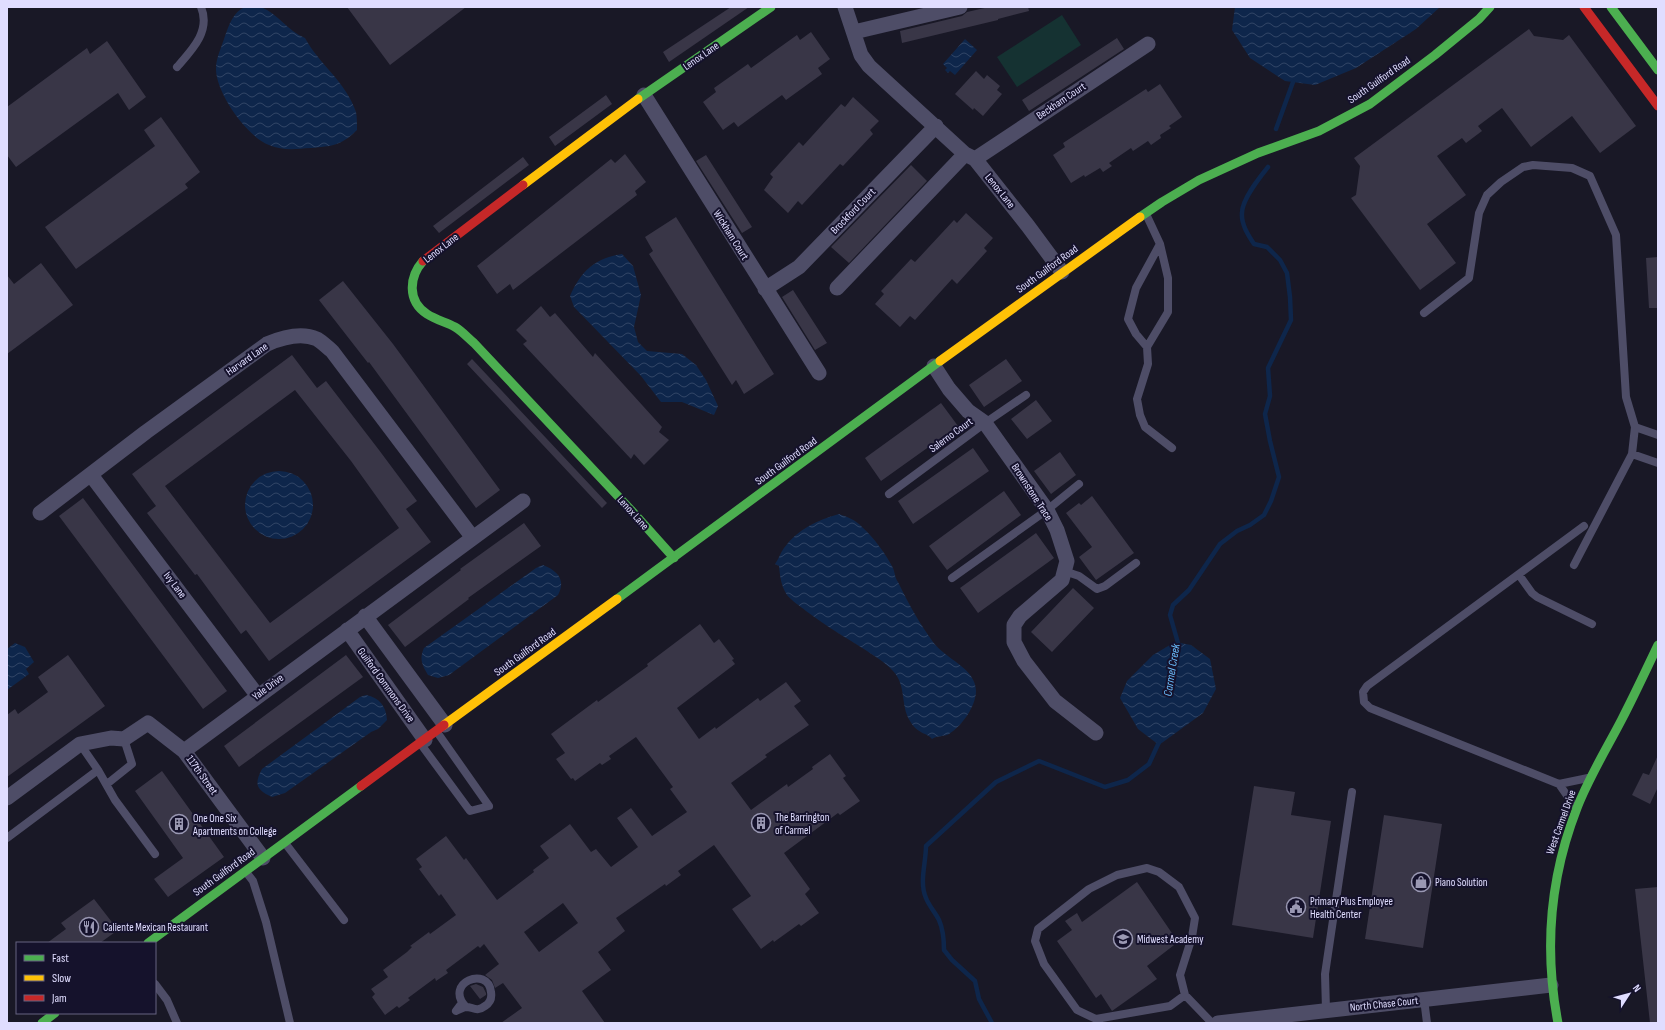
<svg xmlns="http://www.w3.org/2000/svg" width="1665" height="1030" font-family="'Sofia Sans Condensed',sans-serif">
	<defs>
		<pattern id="water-waves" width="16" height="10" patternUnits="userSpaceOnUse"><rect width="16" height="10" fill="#0e264b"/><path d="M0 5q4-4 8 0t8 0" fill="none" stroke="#314566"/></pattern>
	</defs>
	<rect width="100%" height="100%" fill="#191826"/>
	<path fill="#153232" d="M1062,15L1081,45L1017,87L997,57Z"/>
	<path fill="url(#water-waves)" d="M245,7C250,7 257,6 261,7C278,14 288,31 305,38C319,64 346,82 356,112C357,117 357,124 357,130C341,146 332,146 311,148C296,149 283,151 269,145C247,137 215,92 216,68C216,58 222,46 225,36C229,25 233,12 245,7Z
		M1235,7H1440L1416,29L1356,68L1315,85L1285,81L1250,58L1232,30Z
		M965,39L977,50L955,75L950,71L948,73L945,70L947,68L943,64Z
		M622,254L633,266L641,295L634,327L638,342L647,351L682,354L696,365L706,380L718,406L714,415L682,402H661L641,376L574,307L570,296C581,271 595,258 622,254Z
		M245 505a34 34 0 1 1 68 0a34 34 0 1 1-68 0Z
		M839,514C847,517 856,520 862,527C874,538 886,554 893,568C895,573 895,578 898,582C908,603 920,624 933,642C945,659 976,668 976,691C976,706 962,726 949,734C944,737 938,735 932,739C928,733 917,734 910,721C900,705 907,686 893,671C883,660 868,652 856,644C839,634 822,623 806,611C800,606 792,601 787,595C781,586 780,576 779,566L775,564C779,559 780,553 784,548C798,529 817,520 839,514Z
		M543,565C558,571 566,580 558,595L449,675L438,678L428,675C422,665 419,659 424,648L536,568Z
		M1175,642L1191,645L1210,659L1216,689L1203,713L1159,745L1138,729L1120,698L1127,681L1153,655Z
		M15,643L25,647L34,662L26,669L29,674L7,690V649Z
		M366,695C380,698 386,706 387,720L378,729L371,732L285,793L272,797C256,790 254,784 262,769L360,697Z"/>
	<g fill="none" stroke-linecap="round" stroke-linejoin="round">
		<path stroke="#0e264b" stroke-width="4.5" d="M1276,129L1293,82
			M1177,648L1178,643L1170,615L1173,605L1189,590L1220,544L1237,531L1250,525L1264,515L1271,501L1279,477L1270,441L1265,414L1270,396L1268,368L1291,320L1290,297L1287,273L1280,260L1267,247L1254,244C1248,235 1241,224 1242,213C1242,199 1260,177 1268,167
			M992,1023L979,999L975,981L952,960L944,950C944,940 943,929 939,920C935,912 929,906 926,898C919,882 926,863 926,846L996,782L1039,761L1105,787L1128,780L1149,764L1160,740"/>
	</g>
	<path fill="#393647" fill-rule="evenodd" d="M347,7H466L390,65Z
		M731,7H749L669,62L663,52Z
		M989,7H1028L1029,11L998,19V20L902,43L900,31L962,16L967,12Z
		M1529,29L1534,36L1563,40L1569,35L1636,126L1600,153L1572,116L1531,147L1502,108L1478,126L1482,131L1466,143L1462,138L1437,156L1466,195L1427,224L1456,263L1420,290L1351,198L1356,195L1360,166L1354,158Z
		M811,32L830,59L818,68L822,74L786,100L782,95L738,127L734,122L723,130L703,102L716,92L714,88L748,64L751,68L797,35L800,40Z
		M1117,38L1124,49L1029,111L1022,100Z
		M107,41L146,97L129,110L118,93L16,167L7,155V107L87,48L90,54Z
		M976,71L984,79L987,75L1000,86L997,90L1002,94L983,116L974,108L973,110L955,94Z
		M1160,84L1182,117L1169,126L1171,128L1160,135L1161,138L1151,145L1148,141L1133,151L1131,148L1109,163L1112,166L1103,172L1100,168L1085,177L1084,175L1071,183L1053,155L1065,147L1063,143L1146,89L1148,92Z
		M606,95L612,104L555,146L549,137Z
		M853,97L879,121L870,130L873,134L843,166L840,164L802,205L798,201L788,213L764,190L773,177L770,174L799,142L803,146L841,104L845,107Z
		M161,117L200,172L185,184L188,188L76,269L45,227L155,146L144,130Z
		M625,154L646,182L635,191L637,195L513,290L510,284L497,294L477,266L611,159L615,163Z
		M706,155L752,227L742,233L696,161Z
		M523,157L529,165L439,233L433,226Z
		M911,165L927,181L849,263L831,247Z
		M966,213L993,238L984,248L987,251L957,284L952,279L915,320L910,316L900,327L875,304L884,294L881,291L911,259L915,262L954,220L957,223Z
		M676,217L774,374L744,394L736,380L732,385L649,254L653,251L645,237Z
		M1658,257V308H1649L1646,258Z
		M41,263L73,305L7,354V275L14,284Z
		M343,281L393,344L500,490L476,508L369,362L368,363L319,300Z
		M793,290L827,343L815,350L782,297Z
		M541,306L550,317L555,313L593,357L595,353L662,427L659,432L669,440L644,465L634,454L631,459L523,344L527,341L516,330Z
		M292,355L317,388L326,381L379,450L417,501L406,509L431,542L269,661L246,630L241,634L197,574L195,575L147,513L156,506L132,474ZM295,390L351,461L399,528L270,623L165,486Z
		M472,359L607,503L602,508L467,364Z
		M1006,359L1022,381L984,407L969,385Z
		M1036,400L1052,421L1027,439L1011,419Z
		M941,403L958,426L881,481L865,458Z
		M973,448L989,471L913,524L898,501Z
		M1060,452L1076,475L1051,494L1034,471Z
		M1004,491L1021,515L947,570L929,546Z
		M1092,496L1134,553L1096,580L1079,557L1092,547L1066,513L1079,503L1081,505Z
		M83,498L227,691L203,709L59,516Z
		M524,523L541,546L468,598L469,599L405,647L388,625L461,570L460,569Z
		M1036,533L1054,558L978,613L960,588Z
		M1073,588L1094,608L1052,652L1031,632Z
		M700,624L714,643L719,639L734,659L732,660L735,664L677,708L699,739L715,727L716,729L758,698L760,701L786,682L801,701L794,706L809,725L765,755L767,757L731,783L751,810L787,784L788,787L813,769L812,767L830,754L846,776L843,778L860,801L840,815L838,813L784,853L810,889L805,894L819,913L801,926L799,924L774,942L773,940L761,949L732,909L751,896L714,845L678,871L681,875L666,886L665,884L616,918L625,931L598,952L611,970L582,991L605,1023H501L522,1008L503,983L495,988L492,980L485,975L499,964L484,944L480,948L478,946L446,970L448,973L436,981L435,978L408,998L410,1000L399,1008L397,1006L385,1015L372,997L375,994L371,989L388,977L383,970L407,952L412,947L410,946L429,932L430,934L456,915L441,894L439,896L419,869L422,867L416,859L446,836L464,860L466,858L497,900L534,872L533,870L549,858L540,846L570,824L591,852L596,849L611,867L638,847L617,818L631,808L652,836L687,812L670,789L673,787L636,737L609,756L611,759L602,765L600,763L575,781L573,778L571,779L556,759L565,753L551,734L597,700L598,702L648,666L647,664ZM563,903L578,923L539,952L524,932Z
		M68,655L105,706L7,777V715L15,709L18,714L48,692L38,677Z
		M346,655L363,677L239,767L224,746Z
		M1658,755V787L1650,804L1632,795L1643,773L1649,775Z
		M162,771L224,857L168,897L154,879L183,858L135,791Z
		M1254,786L1295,792L1291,815L1331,821L1313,938L1232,925Z
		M1384,815L1442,824L1423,948L1365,939Z
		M1137,882L1178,942L1147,966L1157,979L1112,1011L1101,994L1096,998L1057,941L1072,930L1065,921L1077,913L1082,922Z
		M1658,887V1023H1650L1635,889Z
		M94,899L118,930L100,943H47L66,929L61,923Z
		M476,984L483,987L486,993V995L480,999L470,986Z"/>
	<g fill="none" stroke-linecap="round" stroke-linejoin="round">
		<path stroke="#4e4d67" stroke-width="8" d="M177,67C192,50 211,31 201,7
			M1146,214L1160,244L1136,288L1128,319L1136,334L1147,347L1148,364L1137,399L1140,415L1145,427L1172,448
			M1424,313L1469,278L1479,213L1487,195L1501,182L1523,167L1533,165L1572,168L1590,176L1616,235L1626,397L1635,427L1658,435
			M1147,347L1168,312V278L1160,244
			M1632,454L1635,427
			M889,494L985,423L1026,395
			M1574,565L1632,454L1658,463
			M1064,571L1079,576L1097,589L1105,586L1136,563
			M1519,575L1532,593L1537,597L1592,624
			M952,578L1047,510L1079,484
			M420,743L470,811L489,806L437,732
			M98,770L115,800L155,854
			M107,784L132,764L124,739
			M1559,784L1588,778
			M1575,807L1559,784L1370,708L1364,702L1363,692L1367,686L1584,526
			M7,838L98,770L80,744
			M285,843L344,920
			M246,872L253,881L266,922L290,1023
			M155,984L167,1000L177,1023
			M1185,995L1170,1006L1096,1019L1077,1010L1044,964L1035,941L1038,929L1089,889L1117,875L1147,868L1159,872L1179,887L1195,918L1192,937L1180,975L1185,995L1212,1023
			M1424,999L1427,1023
			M462,1003L456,1011C459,1010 462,1008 465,1007C472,1006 476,1013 485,1006C490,1003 492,998 491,992C488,965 443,983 466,1007
			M1326,1010L1325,974L1352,792"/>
		<path stroke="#4e4d67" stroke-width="15" d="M845,7L861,55L869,66L965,154L975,159L1028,226L1062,272
			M854,32L960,7
			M644,95L819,373
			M975,159L1148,44
			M837,288L965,154
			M765,289L799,267L936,126
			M934,366L949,389L968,411L985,423L1047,510L1057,530L1067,561L1062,580L1020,616L1014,625V642L1024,661L1055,701L1096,733
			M91,475L257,695
			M40,513L146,432L267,344C281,338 301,332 317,339C322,342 327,347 332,351L473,538
			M365,616L445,725
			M347,630L425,740
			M184,751L523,501
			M7,798L80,744L111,738L124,739L148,723L184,751L263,858
			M1218,1023L1551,985"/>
		<path stroke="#4caf50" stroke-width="9" d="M1611,7L1658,70
			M638,99L771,7
			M1140,217L1162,202L1199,180L1258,153L1319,131L1370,104L1435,55L1479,19L1490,7
			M423,261C409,277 407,301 427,314C436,320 446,322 455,327C462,331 468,338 474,343L631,510L674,558
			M617,599L940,361
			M148,943L361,786
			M42,1023L55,1013
			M1558,1023C1544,950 1550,877 1577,808C1589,777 1607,748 1622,719C1635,694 1646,670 1658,645"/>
		<path stroke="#ffc107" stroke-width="9" d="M523,185L638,99
			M940,361L1140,217
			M444,725L617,599"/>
		<path stroke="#c62828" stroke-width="9" d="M1584,7L1658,106
			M423,261L523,185
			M361,786L444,725"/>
	</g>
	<defs>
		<g id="building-ring" transform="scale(1)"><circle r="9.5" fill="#15122c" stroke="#9a98b3" stroke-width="1.5"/><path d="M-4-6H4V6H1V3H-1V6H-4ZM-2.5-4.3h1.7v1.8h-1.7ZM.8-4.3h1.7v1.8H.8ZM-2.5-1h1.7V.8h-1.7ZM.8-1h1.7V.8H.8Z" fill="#9a98b3"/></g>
		<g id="shop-ring" transform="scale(1)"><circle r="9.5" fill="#15122c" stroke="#9a98b3" stroke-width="1.5"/><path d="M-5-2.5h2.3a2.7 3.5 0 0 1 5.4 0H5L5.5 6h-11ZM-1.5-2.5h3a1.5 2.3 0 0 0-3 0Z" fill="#9a98b3"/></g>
		<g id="civic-ring" transform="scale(1)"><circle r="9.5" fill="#15122c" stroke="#9a98b3" stroke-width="1.5"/><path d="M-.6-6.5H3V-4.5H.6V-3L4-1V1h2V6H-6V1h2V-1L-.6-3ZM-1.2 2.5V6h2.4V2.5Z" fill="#9a98b3"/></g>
		<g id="restaurant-ring" transform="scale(1)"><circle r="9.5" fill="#15122c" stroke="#9a98b3" stroke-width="1.5"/><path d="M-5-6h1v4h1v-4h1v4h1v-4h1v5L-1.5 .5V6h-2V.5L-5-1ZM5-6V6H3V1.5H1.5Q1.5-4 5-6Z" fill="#9a98b3"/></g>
		<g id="school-ring" transform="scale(1)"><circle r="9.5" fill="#15122c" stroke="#9a98b3" stroke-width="1.5"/><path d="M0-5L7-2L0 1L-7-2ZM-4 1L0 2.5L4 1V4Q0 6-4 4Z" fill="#9a98b3"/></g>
	</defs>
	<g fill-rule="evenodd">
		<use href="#building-ring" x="761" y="823"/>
		<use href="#building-ring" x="179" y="824"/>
		<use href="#shop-ring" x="1421" y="882"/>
		<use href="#civic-ring" x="1296" y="907"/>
		<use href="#restaurant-ring" x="89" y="927"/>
		<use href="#school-ring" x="1123" y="939"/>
	</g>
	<g text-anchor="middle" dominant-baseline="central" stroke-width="4" stroke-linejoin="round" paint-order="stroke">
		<g font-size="11" fill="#e0ddff" stroke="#15122c">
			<text transform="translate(701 56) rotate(-35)">Lenox Lane</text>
			<text transform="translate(1379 80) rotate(-35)">South Guilford Road</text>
			<text transform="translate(1061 101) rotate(-34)">Beckham Court</text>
			<text transform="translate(1000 191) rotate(51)">Lenox Lane</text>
			<text transform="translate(853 211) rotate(-46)">Brockford Court</text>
			<text transform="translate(731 235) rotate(58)">Wickham Court</text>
			<text transform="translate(441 248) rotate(-38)">Lenox Lane</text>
			<text transform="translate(1047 269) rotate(-36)">South Guilford Road</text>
			<text transform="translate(247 359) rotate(-35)">Harvard Lane</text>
			<text transform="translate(951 435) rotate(-36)">Salerno Court</text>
			<text transform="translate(786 461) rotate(-36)">South Guilford Road</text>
			<text transform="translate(1032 492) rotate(57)">Brownstone Trace</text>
			<text transform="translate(633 513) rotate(48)">Lenox Lane</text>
			<text transform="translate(175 585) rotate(53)">Ivy Lane</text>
			<text transform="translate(525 652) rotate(-36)">South Guilford Road</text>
			<text transform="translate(386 685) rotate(54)">Guilford Commons Drive</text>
			<text transform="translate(268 687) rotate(-37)">Yale Drive</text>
			<text transform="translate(202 775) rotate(54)">117th Street</text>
			<text transform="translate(1561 822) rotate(-70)">West Carmel Drive</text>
			<text transform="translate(224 872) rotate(-36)">South Guilford Road</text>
			<text transform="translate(1384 1004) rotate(-6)">North Chase Court</text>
		</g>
		<g font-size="11" fill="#e0ddff" stroke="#15122c" text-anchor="start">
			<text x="775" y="817">The Barrington<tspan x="775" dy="13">of Carmel</tspan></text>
			<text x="193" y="818">One One Six<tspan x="193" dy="13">Apartments on College</tspan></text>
			<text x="1435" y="882">Piano Solution</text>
			<text x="1310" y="901">Primary Plus Employee<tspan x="1310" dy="13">Health Center</tspan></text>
			<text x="103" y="927">Caliente Mexican Restaurant</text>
			<text x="1137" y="939">Midwest Academy</text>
		</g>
		<g font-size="12" font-style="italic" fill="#6bbefe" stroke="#15122c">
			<text transform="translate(1172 670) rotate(-81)">Carmel Creek</text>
		</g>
	</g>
	<rect width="1665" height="1030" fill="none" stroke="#e0ddff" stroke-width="16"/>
	<rect x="16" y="942" width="140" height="72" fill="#15122c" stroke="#666380"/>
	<rect x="24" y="955" width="20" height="6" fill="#4caf50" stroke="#666380"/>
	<text x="52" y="962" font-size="12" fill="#e0ddff">Fast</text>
	<rect x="24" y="975" width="20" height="6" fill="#ffc107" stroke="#666380"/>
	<text x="52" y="982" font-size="12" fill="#e0ddff">Slow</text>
	<rect x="24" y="995" width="20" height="6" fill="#c62828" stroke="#666380"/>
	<text x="52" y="1002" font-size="12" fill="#e0ddff">Jam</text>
	<g transform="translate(1629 994) rotate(54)" stroke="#15122c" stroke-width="3" paint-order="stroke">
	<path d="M0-3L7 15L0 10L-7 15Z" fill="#e0ddff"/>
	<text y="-6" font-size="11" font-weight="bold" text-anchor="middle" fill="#e0ddff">N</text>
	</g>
</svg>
